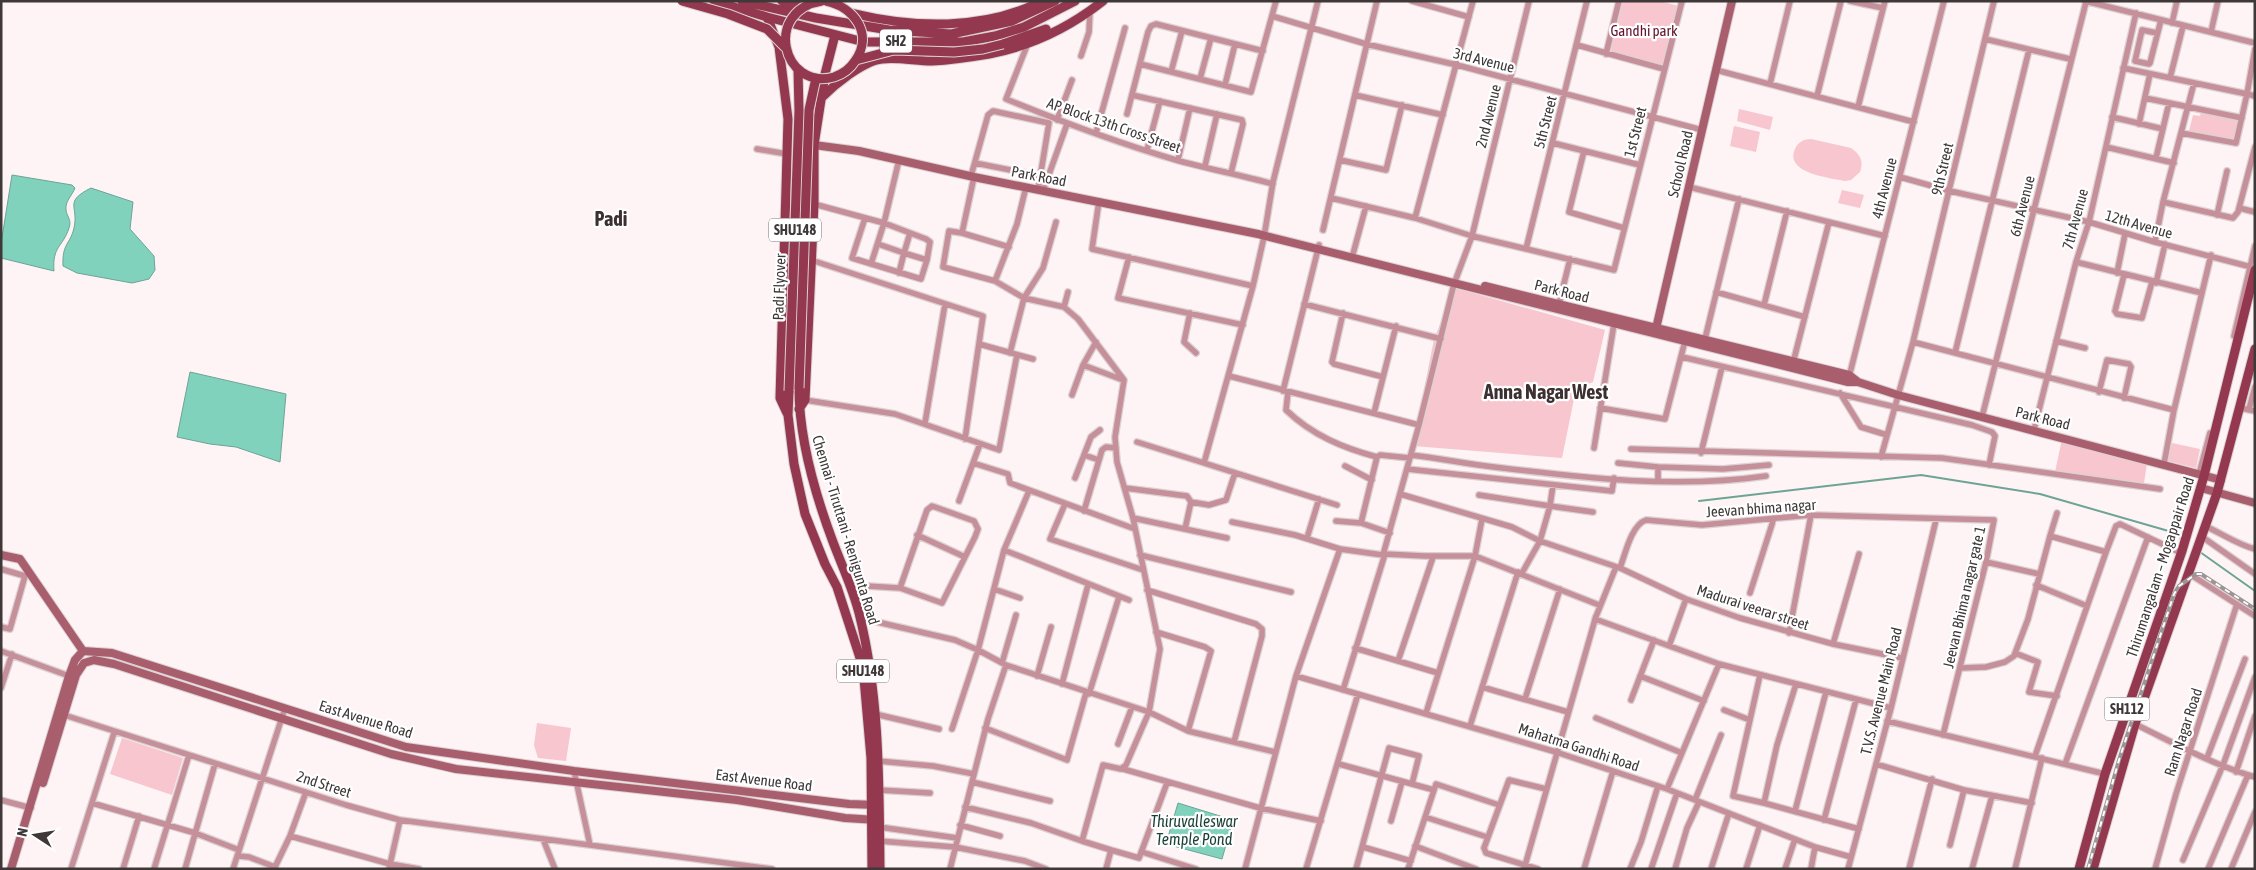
<svg xmlns="http://www.w3.org/2000/svg" width="2256" height="870" font-family="'Asap Condensed',sans-serif">
	<rect width="100%" height="100%" fill="#fef3f5"/>
	<path fill="#f8c6ce" d="M1623,1H1659L1679,6L1662,66L1610,53Z
		M1739,109L1773,117L1770,130L1737,121Z
		M2202,109L2239,118L2234,141L2189,131L2193,115L2200,116Z
		M1734,126L1760,132L1756,152L1730,146Z
		M1811,139L1851,148C1860,154 1864,161 1860,172L1851,180L1845,181C1829,178 1784,173 1795,149C1798,142 1804,139 1811,139Z
		M1842,190L1864,195L1860,208L1838,203Z
		M1455,288L1605,330L1593,382L1576,389L1562,458L1413,446L1434,339Z
		M2062,439L2147,463L2144,483L2055,472Z
		M2172,443L2200,449L2196,468L2168,461Z
		M537,723L571,728L566,761L538,758L534,745Z
		M122,738L183,758L172,795L110,774Z"/>
	<path fill="#81d2bc" stroke="#6da495" d="M12,175L72,185L75,188C72,196 65,201 66,210C67,217 72,220 69,228C63,247 52,246 54,271L1,258V244Z
		M91,188L133,202L130,229L154,256L155,270L149,279L132,283L77,273L63,266C62,243 70,245 74,228C79,206 63,202 91,188Z
		M190,372L286,394L280,462L236,447L210,444L177,437Z
		M1178,803L1233,820L1222,859L1166,844Z"/>
	<g fill="none" stroke-linecap="round" stroke-linejoin="round">
		<path stroke="#6da495" stroke-width="2" d="M1699,501L1921,475L2040,494L2172,532L2182,539
			M2200,552L2255,591"/>
		<g stroke="#dbd1d3" stroke-width="8">
			<path id="street" d="M1318,1L1273,182L1264,237L1253,286L1204,463L1337,505
				M1412,1L1469,17
				M1850,1L1883,8
				M2085,1L2255,43
				M1272,16L1366,44L1457,65L1702,130
				M2172,23L2177,1
				M2211,32L2218,1
				M2157,33L2142,30L2135,61L2149,64L2150,63L2161,20
				M1985,39L2070,59
				M1028,43L1006,99C1062,122 1118,143 1176,160C1208,169 1241,175 1273,184
				M1577,45L1664,69
				M1606,54L1619,1
				M1081,56L1089,32L1090,11
				M1140,64L1251,92L1276,1
				M2123,68L2247,94L2255,49
				M1716,70L1914,122
				M1171,72L1182,31
				M2170,78L2183,26
				M1200,79L1211,38
				M2194,83L2163,202L2233,218L2238,212L2255,147
				M1770,84L1790,1
				M1225,85L1235,44
				M1132,95L1242,120L1243,124L1231,173
				M1355,95L1443,115
				M1817,96L1841,1
				M2145,98L2242,118
				M1858,107L1885,1
				M1127,114L1148,32L1151,26L1156,24L1263,51
				M2112,117L2163,129
				M1057,120L1072,80
				M2139,124L2150,74
				M1096,133L1125,28
				M2181,133L2236,143L2247,94L2255,96
				M1553,143L1640,165
				M2106,147L2174,163
				M757,149L787,154
				M1147,150L1160,101
				M1584,151L1569,212L1624,228
				M2156,158L2169,103
				M1178,160L1190,108
				M1340,160L1386,170L1402,105
				M975,163L1041,176
				M1205,166L1217,114
				M971,176L988,115L993,111L1049,123L1038,190
				M974,177L962,233L949,231L943,267L995,281L1024,298L1064,307L1078,319L1124,380L1115,437L1117,462L1133,518L1160,649L1149,712L1126,765L1121,769L1103,765L1082,841L1111,850L1106,869
				M1900,177L1950,191L2089,222L2155,242L2255,268
				M1689,187L1885,236
				M1043,191L1067,124
				M1331,198L1415,218L1472,236L1614,270L1682,1
				M1099,201L1092,249L1253,286
				M814,204L884,223L926,239L930,242L927,260L904,253L910,233
				M2239,208L2255,212
				M2217,215L2227,171
				M865,218L852,258L921,279L927,260
				M1415,218L1473,1
				M1323,230L1377,1
				M962,233L1009,247
				M2155,242L2163,202
				M878,244L904,253L899,273
				M1526,249L1587,1
				M1353,254L1366,206
				M1129,257L1118,298L1243,325
				M811,260L983,316L965,439
				M2076,262L2202,293
				M871,264L884,223L899,160
				M2117,273L2125,234
				M2124,275L2115,311L2117,314L2142,318L2152,282
				M995,281L1017,224L1026,187
				M2156,283L2165,244
				M1716,292L1805,317
				M1304,304L1441,339
				M1559,304L1570,259
				M1764,305L1787,211
				M1064,307L1068,292
				M1190,313L1184,342L1196,353
				M1343,313L1332,362L1334,364L1383,377
				M2234,336L2255,246
				M2056,341L2085,348
				M1913,342L2174,410
				M1704,343L1739,199
				M979,344L1033,359
				M1010,353L1024,298L1043,268L1056,222
				M1955,353L2029,50
				M1682,357L1972,425L1992,432L1995,436L1989,465
				M1793,363L1829,222
				M1083,365L1123,380
				M1229,376L1419,425
				M1849,377L1944,1
				M1283,391L1319,245
				M1288,392L1286,410C1312,435 1343,448 1377,457
				M2099,392L2107,360L2129,364L2131,367L2124,398
				M1840,393L1861,427L1887,435
				M1072,395L1083,365L1096,342
				M805,400L895,414L999,450L1017,355
				M1600,408L1665,419L1685,341
				M2240,408L2255,411
				M2249,409L2255,387
				M1374,413L1396,326
				M1982,417L2086,2
				M925,423L945,304
				M2034,430L2076,262L2089,222L2136,13
				M1137,442L1204,463
				M980,444L973,463L1008,474L1010,483L1135,529
				M1594,448L1614,324
				M1631,449L1942,458L2160,489
				M1701,453L1722,367
				M1084,455L1099,460
				M1411,455C1439,458 1466,464 1494,467C1583,478 1676,489 1766,476
				M1881,457L1913,342L1994,1
				M1618,463L1658,467
				M2164,464L2174,410L2211,255
				M1345,466L1372,480
				M1407,469L1612,491L1614,478
				M2199,474L2210,433
				M1075,478L1091,437L1100,430
				M1658,481V467L1723,469L1769,465
				M1125,488L1187,496L1191,502L1185,529
				M1400,494L1512,527L1540,541L1620,568L1686,599L1740,618L1833,644L1902,658
				M1479,495L1550,506L1553,485
				M959,501L973,463
				M1191,502L1209,505L1226,500L1235,473
				M1065,504L1050,539L1143,570
				M1084,511L1102,450L1106,447L1116,448
				M1133,518L1227,538
				M1336,521L1361,523L1390,533
				M1232,522L1295,535L1340,549L1383,555L1419,425L1454,284L1472,236L1529,1
				M1361,523L1377,457L1380,455L1410,458
				M2205,526C2221,533 2238,545 2255,549
				M917,535L965,557
				M2050,536L2057,513
				M2201,536L2255,574
				M1307,538L1319,499
				M1004,550L1129,600
				M2106,552L2116,526L2120,524L2181,553
				M1140,555L1291,592
				M1986,562L2039,574
				M1616,567L1595,619L1719,664L1891,708
				M1620,568C1625,555 1631,525 1646,520L1702,525L1811,515L1994,520L1986,562L1943,735
				M1,569L25,576L10,629L1,627
				M1522,573L1540,541L1550,506L1593,512
				M2188,573L2255,616
				M850,585L900,588L942,603L975,537L978,529L974,521L935,507L932,506L927,510L900,588
				M2036,585L2087,606
				M994,589L1020,598
				M1147,590L1256,624L1262,629V636L1234,742
				M1750,593L1774,518
				M860,618L955,640L978,650L1006,665L1149,712L1188,731L1275,752
				M1156,632L1205,647L1211,651L1188,731
				M1789,633L1811,515
				M1833,644L1859,554
				M1669,646L1686,599
				M1355,648L1438,673
				M1,651L69,676
				M2015,653L2038,662L2029,692L2057,696
				M1398,661L1433,557
				M1002,663L1016,615
				M1961,668L1986,667L2005,662L2014,656L2028,619L2050,536L2106,552L2035,756
				M1760,675L1733,796L1764,803L1859,829
				M1037,676L1051,627
				M1296,676L1556,752L1667,789L1815,847L1851,857
				M1640,676L1704,701
				M1062,684L1088,585
				M1482,687L1568,712
				M1,688L12,654
				M1343,690L1385,554L1425,556H1475L1599,605
				M1089,694L1119,597
				M1525,699L1560,589
				M1631,700L1654,640
				M1724,710L1750,720
				M1426,713L1475,556L1482,519
				M61,714L346,805L400,820L772,869
				M875,714L939,729
				M1596,718L1682,753
				M1887,721L2105,774
				M2135,724C2174,743 2213,765 2255,777
				M1470,726L1518,572
				M985,728L1067,760L1086,693
				M952,729L978,650L1004,550L1029,491
				M1118,744L1132,707
				M2207,758L2245,659
				M878,761L933,766L974,774
				M1339,764L1434,790
				M1876,764L1964,790L2032,803
				M2065,764L2148,537
				M1123,769L1260,808L1321,821
				M574,771L590,845
				M2236,772L2255,716
				M972,782L1050,801
				M1667,789L1719,664
				M879,790L930,793
				M306,792L290,836L390,864L419,869
				M1,800L31,808
				M1695,800L1721,735
				M92,803L195,833L239,850
				M1764,803L1777,745L1796,684
				M965,807L1031,823L1082,841
				M1795,811L1826,692
				M1425,817L1487,837
				M1824,820L1856,700
				M1391,821L1402,782
				M960,825L1000,836
				M879,827L957,838
				M543,839L555,869
				M879,841L955,847L1025,861L1046,869
				M1950,845L1964,790
				M1415,846L1476,869
				M1363,847L1411,861
				M1111,850L1139,858L1167,783
				M1142,852L1196,869
				M238,856L249,857L275,867L290,836
				M2183,860L2223,765L2255,677
				M71,869L114,733
				M123,869L139,816
				M154,869L189,755
				M185,869L215,764
				M233,869L285,708
				M389,869L400,820
				M950,869L988,719L1006,665
				M1245,869L1296,676L1340,549
				M1306,869L1358,694
				M1356,869L1389,748L1419,756L1412,784
				M1408,869L1436,784L1499,805
				M1524,869L1596,616
				M1538,869L1486,853L1484,848L1509,780L1546,789
				M1584,869L1613,771
				M1630,869L1641,842L1658,786
				M1651,869L1677,793
				M1675,869L1687,828L1699,802
				M1711,869L1729,813
				M1746,869L1760,825
				M1785,869L1795,839
				M1811,869L1815,847
				M1848,869L1891,708L1936,520
				M1909,869L1932,779
				M1972,869L1992,796
				M2015,869L2042,758
				M2155,869L2176,794L2237,604
				M2208,869L2248,775
				M2231,869L2255,812"/>
		</g>
		<g stroke="#dbd1d3" stroke-width="10">
			<path id="secondary" d="M814,145L859,151L974,177L1258,234L1848,382H1858L1898,395L2221,480
				M1485,286L1849,375L1858,382
				M1655,333L1732,1
				M2201,488L2255,503
				M1,555L20,559L83,651
				M43,783L76,675L84,663L94,660L114,664L391,754L456,769L737,800L845,818L877,820
				M11,869L69,676L75,660L83,651L112,653L406,747L574,771L849,804L877,805"/>
		</g>
		<g stroke="#dbd1d3" stroke-width="11">
			<path id="primary" d="M714,1L767,17L864,42H963L995,36L1024,27L1075,1
				M742,1L816,18L889,30L951,34L1012,21L1055,1
				M782,1L803,7
				M851,13C913,28 984,31 1042,1
				M767,17L779,47L788,119L780,398L787,413
				M1003,44L1046,29
				M821,98C834,85 863,61 882,59C898,57 916,61 932,61C950,60 971,57 989,54C1031,46 1070,27 1103,1
				M799,388C799,440 815,494 833,542C842,566 853,589 859,613C880,697 879,783 880,869
				M789,391L788,415L794,464L805,514L825,564L837,587L863,667L871,758L872,869
				M799,409L805,400L814,204V145L825,74L835,35
				M2079,869L2105,774L2182,551L2204,476L2255,270
				M2093,869L2135,724L2217,493L2255,349"/>
		</g>
		<use href="#street" stroke="#c6909a" stroke-width="5.5"/>
		<use href="#secondary" stroke="#a95e6e" stroke-width="8"/>
		<use href="#primary" stroke="#93384f" stroke-width="9"/>
		<g stroke="#9c9495" stroke-width="4">
			<path id="rail" d="M2088,869L2119,760L2174,594L2179,586L2196,574H2201L2255,609"/>
		</g>
		<use href="#rail" stroke="#fff" stroke-width="2" stroke-dasharray="5.5" stroke-linecap="butt"/>
		<g stroke="#dbd1d3" stroke-width="11" stroke-linecap="butt">
			<path id="primary-bridge" d="M682,1L728,14L767,29L785,47
				M822,1C763,10 782,91 834,77C843,74 850,69 855,61C874,34 854,7 826,1
				M856,60L894,50L954,52L983,49L1003,44
				M799,388L809,110L816,78
				M789,391L799,111L798,69"/>
		</g>
		<use href="#primary-bridge" stroke="#93384f" stroke-width="9"/>
	</g>
	<g text-anchor="middle" dominant-baseline="central" stroke-width="4.5" stroke-linejoin="round" paint-order="stroke">
		<g fill="#fff" stroke="#787474" stroke-width="1">
			<rect x="880" y="29.5" width="32" height="23" rx="4"/>
			<rect x="769" y="218.5" width="52" height="23" rx="4"/>
			<rect x="837" y="659.5" width="52" height="23" rx="4"/>
			<rect x="2104.5" y="697.5" width="45" height="23" rx="4"/>
		</g>
		<g font-size="14" font-weight="bold" fill="#3e3839">
			<text x="896" y="41">SH2</text>
			<text x="795" y="230">SHU148</text>
			<text x="863" y="671">SHU148</text>
			<text x="2127" y="709">SH112</text>
		</g>
		<g font-size="15" fill="#64122c" stroke="#fff">
			<text x="1644" y="30">Gandhi park</text>
		</g>
		<g font-size="15" fill="#3e3839" stroke="#fff">
			<text transform="translate(1484 60) rotate(14)">3rd Avenue</text>
			<text transform="translate(1488 116) rotate(-76)">2nd Avenue</text>
			<text transform="translate(1545 122) rotate(-76)">5th Street</text>
			<text transform="translate(1114 125) rotate(19)">AP Block 13th Cross Street</text>
			<text transform="translate(1635 132) rotate(-76)">1st Street</text>
			<text transform="translate(1680 164) rotate(-77)">School Road</text>
			<text transform="translate(1942 169) rotate(-77)">9th Street</text>
			<text transform="translate(1039 176) rotate(11)">Park Road</text>
			<text transform="translate(1884 188) rotate(-76)">4th Avenue</text>
			<text transform="translate(2022 206) rotate(-76)">6th Avenue</text>
			<text transform="translate(2075 219) rotate(-75)">7th Avenue</text>
			<text transform="translate(2139 224) rotate(16)">12th Avenue</text>
			<text transform="translate(779 287) rotate(-88)">Padi Flyover</text>
			<text transform="translate(1562 291) rotate(14)">Park Road</text>
			<text transform="translate(2043 418) rotate(14)">Park Road</text>
			<text transform="translate(1761 508) rotate(-4)">Jeevan bhima nagar</text>
			<text transform="translate(846 530) rotate(73)">Chennai - Tiruttani - Renigunta Road</text>
			<text transform="translate(2160 567) rotate(-72)">Thirumangalam – Mogappair Road</text>
			<text transform="translate(1964 597) rotate(-77)">Jeevan Bhima nagar gate 1</text>
			<text transform="translate(1753 607) rotate(18)">Madurai veerar street</text>
			<text transform="translate(1881 691) rotate(-76)">T.V.S. Avenue Main Road</text>
			<text transform="translate(366 719) rotate(17)">East Avenue Road</text>
			<text transform="translate(2183 732) rotate(-72)">Ram Nagar Road</text>
			<text transform="translate(1579 747) rotate(18)">Mahatma Gandhi Road</text>
			<text transform="translate(764 780) rotate(7)">East Avenue Road</text>
			<text transform="translate(324 784) rotate(18)">2nd Street</text>
		</g>
		<g font-size="16" font-style="italic" fill="#193f35" stroke="#fff">
			<text x="1194" y="821">Thiruvalleswar<tspan x="1194" dy="18">Temple Pond</tspan></text>
		</g>
		<g font-size="20" font-weight="bold" fill="#3d3032" stroke="#fff">
			<text x="611" y="218">Padi</text>
			<text x="1546" y="391">Anna Nagar West</text>
		</g>
	</g>
	<rect width="2256" height="870" fill="none" stroke="#3e3839" stroke-width="5"/>
	<g transform="translate(35 835) rotate(282)" stroke="#ffffff" stroke-width="4" paint-order="stroke">
	<path d="M0-4L9 19L0 12L-9 19Z" fill="#3e3839"/>
	<text y="-8" font-size="14" font-weight="bold" text-anchor="middle" fill="#3e3839">N</text>
	</g>
</svg>
